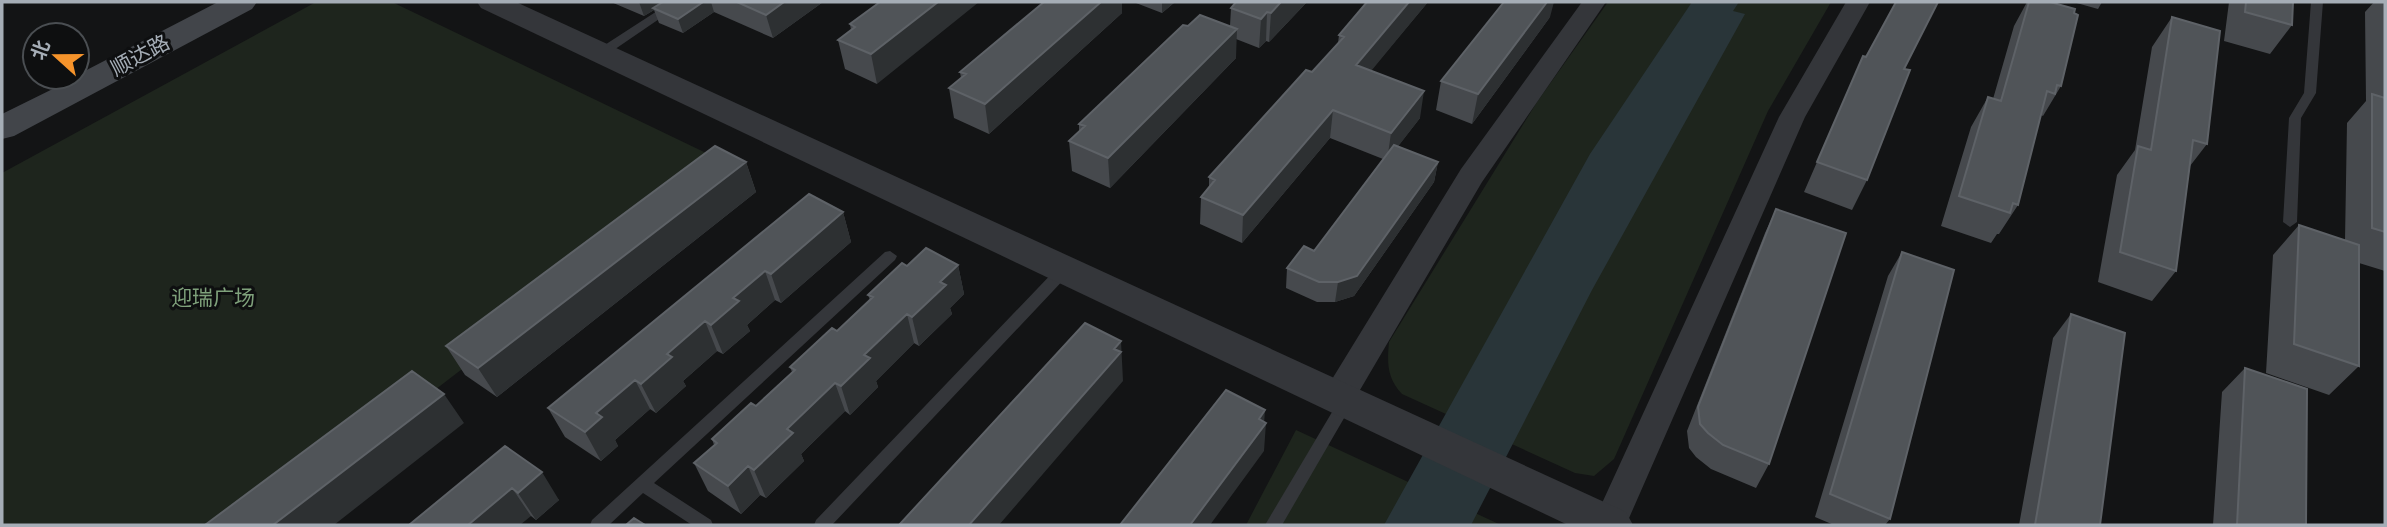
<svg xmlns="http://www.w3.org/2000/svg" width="2387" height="527" font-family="Cabin,'Noto Sans SC',sans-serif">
	<rect width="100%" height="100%" fill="#131415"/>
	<path fill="#1e251d" d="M316,2H392L729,164L259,525H2V173Z
		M1608,2H1831L1768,111L1614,459L1594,476L1575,473L1402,394C1387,378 1387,363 1389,342L1537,102Z
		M1296,430L1501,525H1246Z"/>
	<path fill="#293539" d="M1692,2H1739L1733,11L1745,14L1592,290L1471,525H1384L1590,154Z"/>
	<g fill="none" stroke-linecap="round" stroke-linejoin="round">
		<path fill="#34363a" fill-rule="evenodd" d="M671,2H684L605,56H597V50Z
			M2311,2H2323L2316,93L2301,118L2297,222L2290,227L2283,222L2289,118L2304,93Z
			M890,251L897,256L895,260L654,483L711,520L713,525H692L643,493L609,525H590L592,520L885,252Z
			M1064,265L1069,266L1071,270L1069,274L832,525H814L816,520L1059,266Z
			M1346,395L1351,397L1354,401L1282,525H1265L1341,397Z"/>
		<path fill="#34363a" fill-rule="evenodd" d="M1582,2H1606L1482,182L1350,407L1338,411L1326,407L1322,398L1326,389L1461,169Z
			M1846,2H1870L1805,117L1626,525H1592L1779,117Z"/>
		<path fill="#34363a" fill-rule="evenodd" d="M477,2H516L1626,512L1633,525H1568L481,8Z"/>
		<path fill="#42454a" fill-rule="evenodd" d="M218,2H257L252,9L14,136L2,139V114L77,77V75Z"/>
	</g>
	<path fill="#46494d" d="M611,2H823L773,38L714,12L683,33L659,23L654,10L644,16Z
		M880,2L877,84L845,69L838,40L851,30L850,24Z
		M1044,2H1122V13L989,134L954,118L949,88L961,78L960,72Z
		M1135,2H1175L1162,13L1136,3Z
		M1307,2L1269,42L1266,41L1259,48L1236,39V58L1110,188L1072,171L1069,141L1079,131V124L1188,26H1230L1231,8Z
		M1367,2H1428L1371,70L1420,118L1398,146L1438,162L1434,182L1354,296L1335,302H1317L1286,288L1287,268L1314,251L1383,159L1330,138L1242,243L1200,224L1201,197L1209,187V177L1312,72L1338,43L1339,35Z
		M2027,2H2050L2061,86L2043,116L2041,115L2018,205L1999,234H1997L1991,243L1941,226L1971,127L1988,97L1993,99L2014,26Z
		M2073,2H2102L2098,9Z
		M2229,2H2293L2292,25L2270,54L2224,41Z
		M2374,2H2385V271L2359,263V366L2329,395L2266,373L2273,255L2299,225L2345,240L2347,123L2366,101L2365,12Z
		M1550,17L1472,124L1436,110L1441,81Z
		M2172,17L2207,144L2190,166L2176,271L2152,301L2098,282L2117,175L2135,150L2152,47Z
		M1863,56L1904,69L1867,180L1852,210L1804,192Z
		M746,162L756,192L497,397L465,375L446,346Z
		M1776,209L1769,464L1756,488L1711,469L1696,457L1689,448L1687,431L1765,233Z
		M843,212L851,242L781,303L775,300L747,325L750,331L723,354L717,351L683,381L686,386L656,413L650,409L615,440L618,446L601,461L565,437L548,408Z
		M1902,252L1890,519L1885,525H1834L1815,517L1888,276Z
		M958,265L964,294L950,308L952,314L919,346L914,343L876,381L878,387L850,415L845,411L801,454L804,461L766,498L760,495L741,514L708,491L694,463L714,445L712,439L756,406L792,372L790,367L837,331L870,300L868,295L907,266Z
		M2071,314L2100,525H2019L2053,338Z
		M2245,368L2306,525H2213L2222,392Z
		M505,446L559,500L536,520L531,516L409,525Z"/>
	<path fill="#2d3032" d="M639,2H667L653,8L654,10L644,16Z
		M703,2H711L714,12L683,33L678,19Z
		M784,2H823L773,38L766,15Z
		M938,2H979L877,84L871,54Z
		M1101,2H1122V13L989,134L985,104Z
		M1162,2H1175L1162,13Z
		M1281,2H1307L1269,42L1271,13Z
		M1409,2H1428L1353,93L1356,65Z
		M1547,2H1554L1550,17L1472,124L1478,94Z
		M1267,12L1266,41L1259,48L1261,19Z
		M1237,29L1236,58L1110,188L1108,158Z
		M1424,91L1420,118L1387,161L1391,133Z
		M1333,110L1330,138L1242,243L1243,215Z
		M746,162L756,192L497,397L478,368Z
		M1438,162L1434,182L1354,296L1335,302L1338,282Z
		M843,212L851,242L781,303L771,274Z
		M958,265L964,294L950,308L952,314L919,346L912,317L940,282Z
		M765,271L775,300L747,325L750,331L723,354L711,325L733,298Z
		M907,314L914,343L876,381L878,387L850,415L841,386L864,355Z
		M705,321L717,351L683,381L686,386L656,413L641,384L667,354Z
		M1121,341L1123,381L999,525H969Z
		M635,380L650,409L615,440L618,446L601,461L585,432L596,413Z
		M835,383L845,411L801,454L804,461L766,498L754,470L787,429Z
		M444,394L464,423L334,525H273Z
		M1265,410L1264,425L1266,423L1264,451L1210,525H1190Z
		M748,466L760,495L741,514L728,486Z
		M542,472L559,500L536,520L518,493Z
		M512,488L531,516L520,525H468Z"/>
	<path fill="#505458" stroke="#5e6267" stroke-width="2" d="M663,2H703L678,19L653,8Z
		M737,2H784L766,15Z
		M880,2H938L871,54L838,40L855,27L850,24Z
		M1044,2H1101L985,104L949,88L966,74L960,72Z
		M1236,2H1281L1271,13L1267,12L1261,19L1231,8Z
		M1367,2H1409L1356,65L1424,91L1391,133L1333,110L1243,215L1201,197L1215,180L1209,177L1306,70L1312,72L1344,37L1339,35Z
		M1504,2H1547L1478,94L1441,81Z
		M1896,2H1938L1904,69L1910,70L1867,180L1817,162L1863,56L1866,57Z
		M2029,2H2050L2075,9L2074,13L2078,15L2061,86L2057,85L2055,94L2047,91L2018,205L2013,203L2010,213L1959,196L1988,97L2001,101Z
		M2246,2H2293L2292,25L2245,12Z
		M1200,15L1237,29L1108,158L1069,141L1085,126L1079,124L1183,25L1188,26Z
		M2172,17L2220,31L2207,144L2193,140L2176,271L2120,252L2138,146L2151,150Z
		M2372,94L2385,98V232L2372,228Z
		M1394,145L1438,162L1357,276L1338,282H1319L1287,268L1304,246L1314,251Z
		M715,146L746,162L478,368L446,346Z
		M809,194L843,212L771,274L765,271L733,298L739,301L711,325L705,321L667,354L672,357L641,384L635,380L596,413L602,417L585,432L548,408Z
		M1776,209L1846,233L1769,464L1723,445L1708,433L1700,424L1698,407Z
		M2299,225L2359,245V366L2294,344Z
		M926,248L958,265L940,282L946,285L912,317L907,314L864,355L870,358L841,386L835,383L787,429L793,433L754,470L748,466L728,486L694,463L717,443L712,439L751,403L756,406L795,370L790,367L832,328L837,331L873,297L868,295L902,263L907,266Z
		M1902,252L1954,270L1890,519L1830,494Z
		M2071,314L2125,333L2100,525H2035Z
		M1085,323L1121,341L1114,349L1121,352L969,525H899Z
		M2245,368L2307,389L2306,525H2237Z
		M412,371L444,394L273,525H205Z
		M1226,390L1265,410L1259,419L1266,423L1190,525H1120Z
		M505,446L542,472L518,493L512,488L468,525H409Z
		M634,518L645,525H626Z"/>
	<g text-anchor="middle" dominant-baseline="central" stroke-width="6" stroke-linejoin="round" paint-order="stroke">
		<g font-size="21" fill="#a5adb6" stroke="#0e0f10">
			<text transform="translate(140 55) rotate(-28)">顺达路</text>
		</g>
		<g font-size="21" fill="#7fa17b" stroke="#0e0f10">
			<text x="213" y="297">迎瑞广场</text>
		</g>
	</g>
	<rect width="2387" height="527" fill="none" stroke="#a5adb6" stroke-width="7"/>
	<g transform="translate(56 56) rotate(291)"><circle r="33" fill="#0e0f10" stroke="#4a4e52" stroke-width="2"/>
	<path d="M0-5L12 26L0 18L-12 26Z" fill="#f5932b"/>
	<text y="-10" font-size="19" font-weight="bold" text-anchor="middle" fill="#a5adb6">北</text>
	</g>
</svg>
